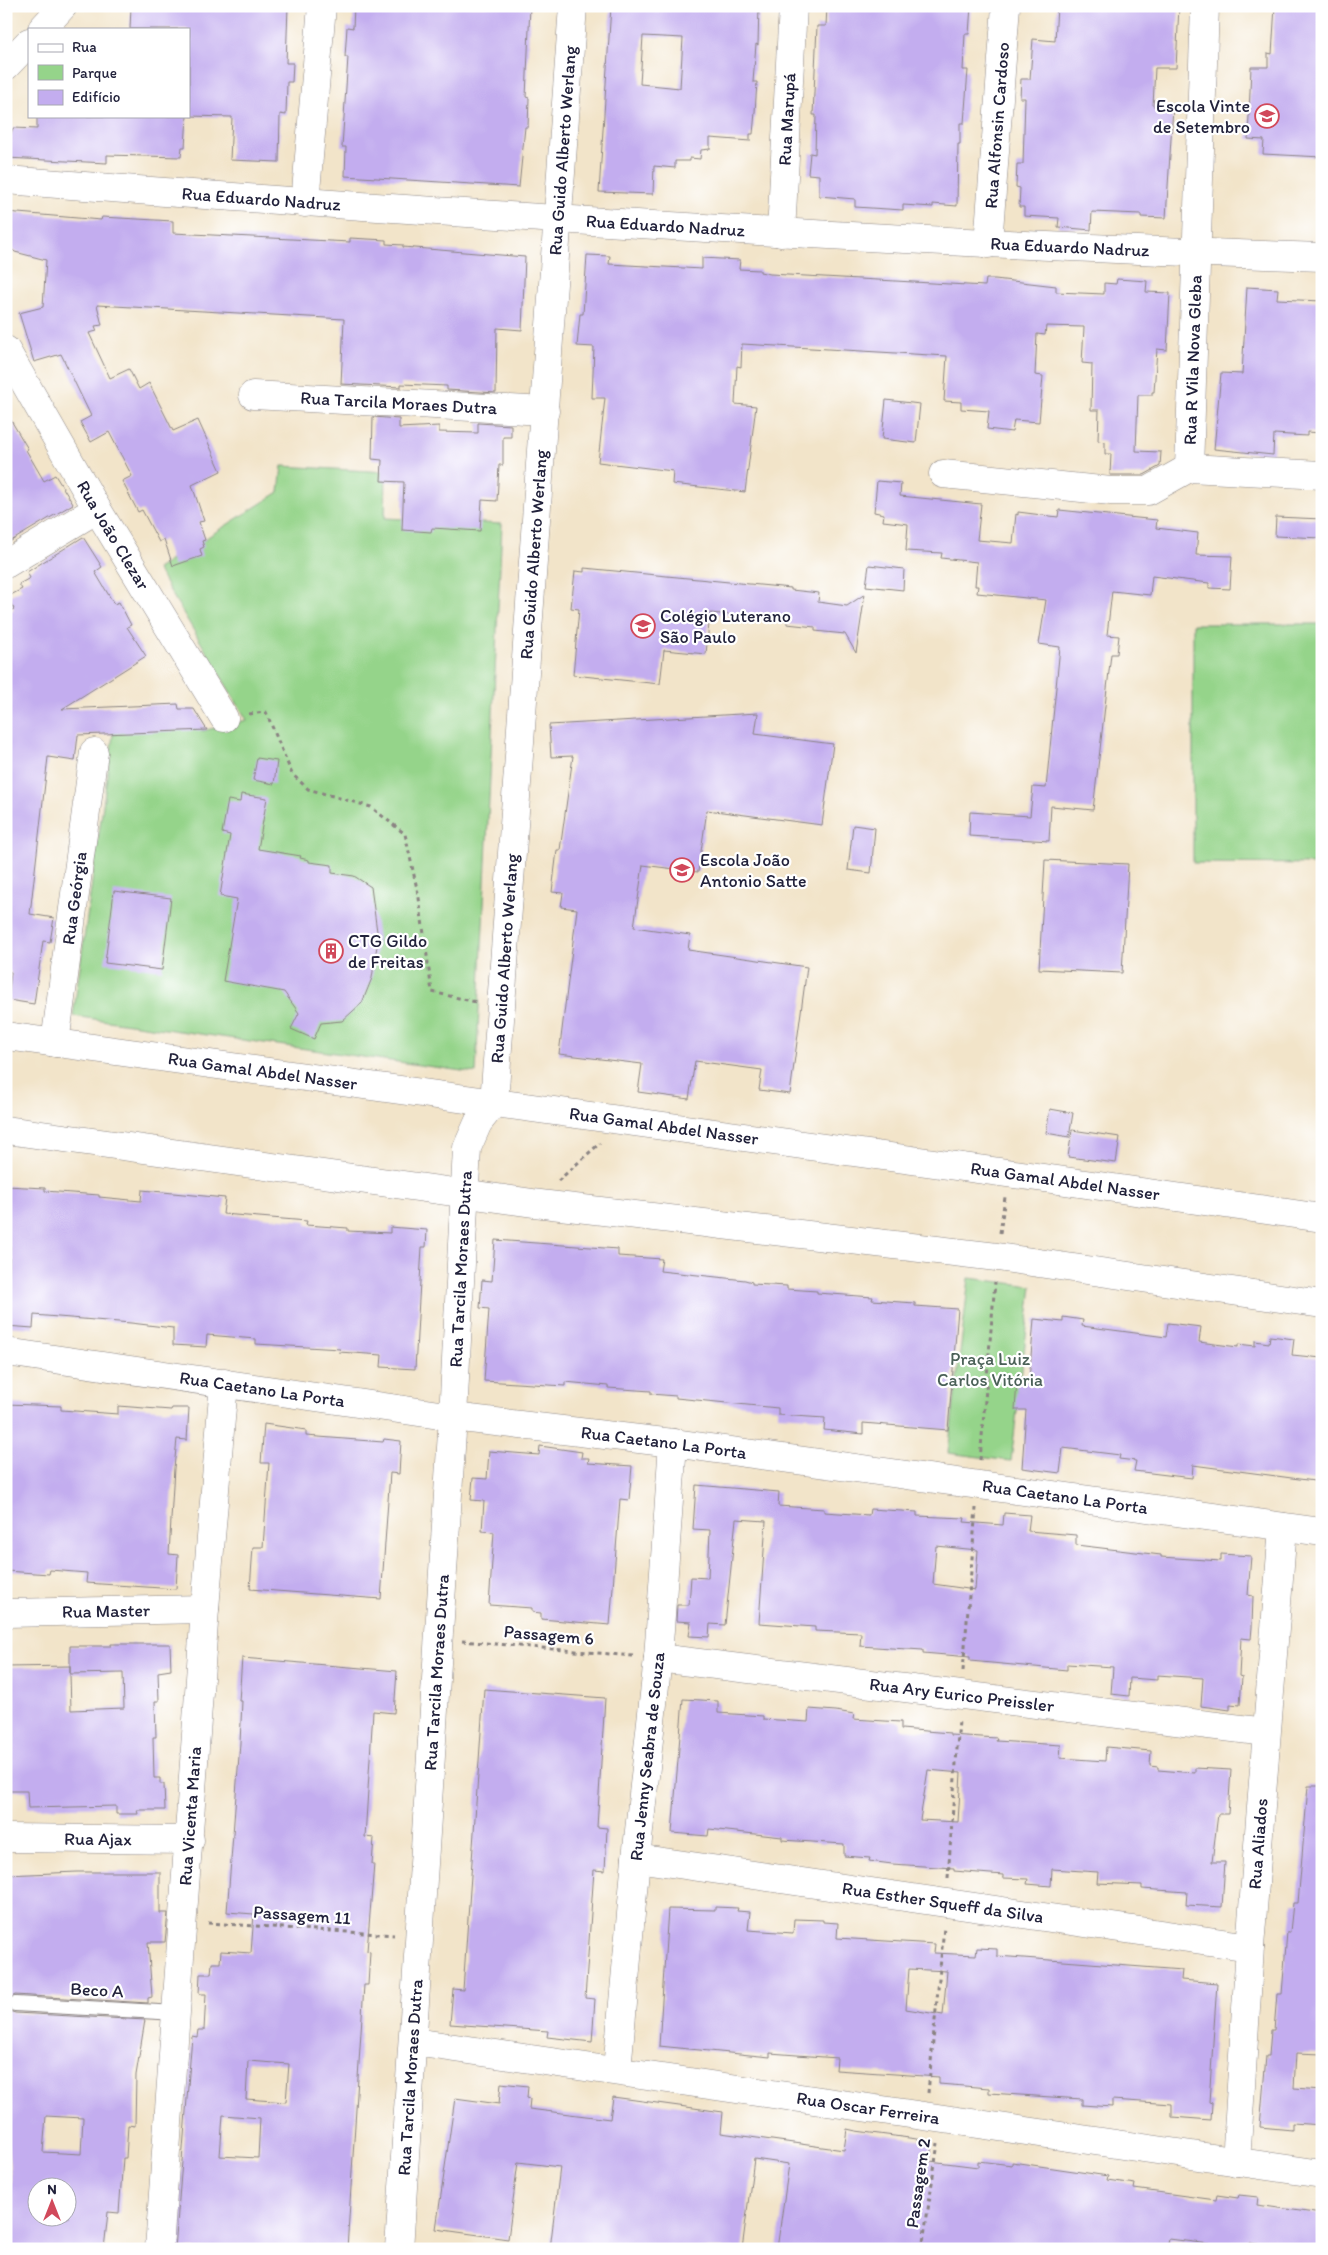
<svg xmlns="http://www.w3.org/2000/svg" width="1328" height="2255" font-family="Itim,sans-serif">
	<rect width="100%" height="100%" fill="#fff"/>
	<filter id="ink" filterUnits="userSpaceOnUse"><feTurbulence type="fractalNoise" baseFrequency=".02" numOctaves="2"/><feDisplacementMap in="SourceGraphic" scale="10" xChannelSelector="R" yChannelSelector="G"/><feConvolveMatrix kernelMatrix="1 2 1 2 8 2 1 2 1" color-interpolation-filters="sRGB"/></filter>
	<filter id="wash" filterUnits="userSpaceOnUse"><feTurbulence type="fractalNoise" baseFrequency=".0096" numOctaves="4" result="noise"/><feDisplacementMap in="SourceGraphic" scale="20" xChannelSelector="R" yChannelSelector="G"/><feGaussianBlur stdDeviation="1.12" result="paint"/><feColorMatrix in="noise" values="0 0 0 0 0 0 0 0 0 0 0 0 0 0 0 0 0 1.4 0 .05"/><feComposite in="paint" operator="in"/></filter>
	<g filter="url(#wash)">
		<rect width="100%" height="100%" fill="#f2e4c9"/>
		<path fill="#95d48a" stroke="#5c7b62" d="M282,466L386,472L385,518L502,524L476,1073L73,1016L114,728L199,717L202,731L247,720L157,569L279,492Z
			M1193,624H1322V864L1193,863Z
			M969,1278L1032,1286L1011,1461L948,1453Z"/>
		<g id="blocks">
			<path fill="#c3adef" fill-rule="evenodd" d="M131,6H288L286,63H293L292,82H287L286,115L280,114L279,162L230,160L232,117L189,116V29H130Z
				M354,6H530L526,97L529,98L528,127H525L519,187L345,176L346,147H342L348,57H345L347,27L353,28Z
				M611,6H759L758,45L756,44L753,82H757L755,112L753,134H750V141L710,138V149L701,150L700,159L690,158V161H675V168L654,166L653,194L599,192ZM643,36L683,38L680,88L640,84Z
				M827,6H971L969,34H965L963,70H968L964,123H960V144H958L957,206L933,204V207L903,205V210L855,207V199L819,196V175L808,174L810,153L815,154L816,115H813L817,26H826Z
				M1057,6H1179L1176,68H1155L1153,106L1173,107L1166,218L1141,217V214L1092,212L1091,230L1058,227L1059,218L1024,216V207H1019L1020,188L1016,187L1017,164H1023L1025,98H1020L1021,79H1030L1033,39L1055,41Z
				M1275,6H1322V157L1263,154L1264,140L1248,139L1251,67H1268V53L1272,54Z
				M37,116H187L185,147H182L181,157L107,155V163L6,158V146L13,128L37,129Z
				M6,212L101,220L102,217L173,221V233L350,242V238L386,240V244L403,245V247L525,257L522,330L497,328L496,393L447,390V386L401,384V387L341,384L344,319L97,305L102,325L95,326L97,331L89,333L110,378L129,369L139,389L149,383L173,431L198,420L221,471L192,485L204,521L199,522L205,540L202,541L204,547L200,549L202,556L173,566L164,539L159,542L142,510L138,512L122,481L132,476L109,432L91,442L80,422L91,416L61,354L34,362L19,313L43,307L46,260L15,252L6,244Z
				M587,255L610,256L609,264L702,269V258L740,260L739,269L760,270V272L770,274L985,286L986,279H995L1056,286V292L1104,294V283L1116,284L1117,279L1147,281L1146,292L1170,293L1167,350L1157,349L1154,392H1152V395H1138L1136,451L1161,452L1160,466L1144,475H1110L1111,454H1105V442L1098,441L1099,410H1091L1092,364L1082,363L1084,327L1046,326L1045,335L1037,334L1035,375L1043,376L1039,422L1014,420L1012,432L987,429L989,411L961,409V402L944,401L947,356L742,344L741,367L737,366L735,404L756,406L745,492L672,484L673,471L598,462L605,398H592L594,347L577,346L580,314H583Z
				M1247,287L1278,289L1277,299L1322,301V433L1307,432V436L1274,434L1273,455L1214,449L1221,373L1242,374Z
				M886,400L920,404L916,443L882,439Z
				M6,412L28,449L26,450L44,481L55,475L73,504L6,544Z
				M373,417L399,419V428L439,426V432L478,433V423L511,425V437H503V465H499L497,501L482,500L480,531L432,528L431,532L402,530L404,482L381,481L382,460L372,459Z
				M877,481L901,483L900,496L981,504L977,540L1013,543L1016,514L1018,515V512L1058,517L1059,510L1157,520L1156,528L1198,533L1196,555L1232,556L1230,589L1209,588V583L1152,576L1150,595L1112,591L1107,635L1119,636L1117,654H1111L1093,810L1051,806L1049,841L969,836L970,812L1030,816L1033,787L1046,788L1060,647L1039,644L1046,600L977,593L978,586H975L977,562L941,558L942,553L906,551L908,524L883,521L884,514L874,512Z
				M1276,517L1322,519V538L1275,536Z
				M83,537L102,567L95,572L114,604L119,602L131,625L127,627L146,656L62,709L178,704L179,709H194L207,730L78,735L75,761L48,757L30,914L54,918L50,942L43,941L34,1004L8,1000L11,972L6,971V613L14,609L7,597L22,589L19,584L30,578L27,572Z
				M869,565L904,569L903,590L866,586Z
				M584,568L791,588V590L819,593L818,602L847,606L865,594L856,653L845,634L815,631V627L787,624V620L710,613L706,654L664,650L660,684L573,675L579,609L571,608L575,571L584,572Z
				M758,713L755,734L833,744L822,825L707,810L698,872L643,865L634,927L690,935L688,950L807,967L790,1094L759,1090L762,1070L695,1061L689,1099L638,1092L642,1064L559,1054L577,909L561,907L563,893L552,892L557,850H560L573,756L551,757L549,725Z
				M257,758L277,761L274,784L253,780Z
				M241,794L267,798L258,849L301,856L300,858L309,860V862L332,865V873L354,876L371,887L378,939L372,978L362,1003L342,1021L321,1023L314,1039L291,1029L299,1013L284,992L223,981L237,899L220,896L230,835L222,833L228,800L240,802Z
				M853,825L875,828L871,873L848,870Z
				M1045,860L1128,864L1122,973L1039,969Z
				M114,891L171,898L162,970L105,963Z
				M1050,1109L1073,1113L1069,1137L1046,1133Z
				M1072,1130L1120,1137L1116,1163L1068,1157Z
				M6,1186L45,1188V1191L99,1195V1197L141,1201L142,1190L225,1198L223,1214L307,1221L306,1225L348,1228V1231L390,1233V1227L427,1230L426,1247H422L415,1369L381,1367L382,1355L339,1352L340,1349L256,1344V1339L207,1335L206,1347L173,1345V1328L131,1323L34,1315L33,1328L6,1326L10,1246H6Z
				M495,1240L618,1249V1256L662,1259L660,1271L745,1280L752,1282V1284L787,1286V1289L817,1291V1293L873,1297L872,1300L915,1303V1306L958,1309L948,1430L863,1423V1434L824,1430L825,1418L778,1415V1408L676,1398V1396L651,1394V1391L608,1388V1386L565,1382V1386L484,1381L489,1309L480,1308L482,1280L492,1281Z
				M1063,1317L1083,1320L1082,1326L1166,1337L1168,1323L1201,1327L1199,1342L1238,1347V1344L1255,1346V1341L1269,1343L1270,1336L1294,1339L1292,1355L1322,1358L1319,1386H1322V1482L1193,1465L1192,1478L1134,1471L1136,1461L1119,1459L1120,1455L1063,1448L1060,1473L1022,1468L1026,1410H1015L1017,1381H1029L1034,1319L1063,1322Z
				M6,1404L61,1406V1410L118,1414V1406L171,1410L172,1408H189L187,1440L177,1439L174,1468L169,1554L178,1555L176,1589L86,1583L87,1573L50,1570L49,1574L6,1571Z
				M264,1424L306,1430V1436L383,1442L384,1439L401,1441L399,1474L390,1473L381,1599L250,1589L253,1547H263L269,1463H261Z
				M540,1446L582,1452L581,1458H589L588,1463L632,1466L629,1500L620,1499L610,1625L541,1619V1613L532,1612V1608L489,1605L494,1532L482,1531L484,1501L471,1500L473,1478L487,1479L489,1451L539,1455Z
				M696,1485L779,1492L778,1506L824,1509V1512L869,1515L870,1509L917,1512V1516L965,1518L964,1522L1003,1525L1004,1513L1030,1515L1028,1531L1076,1535V1545L1161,1555V1557L1221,1561V1554L1251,1556L1248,1595L1253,1596L1252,1627L1251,1639L1241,1638L1239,1676L1242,1677L1240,1705L1230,1704V1710L1201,1706L1203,1678L1157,1675V1680L1130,1678L1129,1696L1111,1694L1113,1667L1067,1664V1670L970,1661V1657L923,1653V1650L860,1646L861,1633L815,1631V1627L759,1623L766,1521L736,1519L725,1625L710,1624L709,1637L689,1636L691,1622L676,1621L677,1605H689L691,1577L708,1578L710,1530L693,1529ZM936,1546L978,1550L975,1590L933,1584Z
				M111,1644H170L171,1670L158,1672L159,1701H155L156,1737H153L154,1778H160V1784H164L165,1810H137L138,1814H116V1806L28,1808L27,1791H6V1667L70,1666V1674V1646H111ZM123,1673L124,1708L71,1710L70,1674Z
				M242,1658L397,1671L394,1713L373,1711L365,1837L374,1838L372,1864H374L367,1951L370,1952L368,1985H364L347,2249H175L192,2036L197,2037L198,2030H204L206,1994H199L200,1974H211L212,1963H220L221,1951L251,1953L254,1914L227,1912L240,1743L242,1701H239ZM248,2061L289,2064L286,2102L246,2099ZM223,2115L260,2118L258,2158L220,2156Z
				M484,1689L605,1698L597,1827L607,1828L605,1871L594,1870L585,1998L595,1999L592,2042L547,2037L548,2031L450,2024L453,1989L463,1990Z
				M683,1699L718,1701V1713L763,1716V1719L808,1722L809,1709L836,1711L854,1714L853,1719L901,1722V1729L950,1733V1735L997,1738L996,1741L1061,1745L1060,1758L1105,1761L1106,1747L1151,1751L1150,1766L1158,1767V1770L1195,1773V1768L1231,1770L1228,1814H1218L1212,1862H1225L1222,1907L1186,1905L1187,1892L1142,1889V1885L1097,1883L1098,1872L1052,1869L1051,1886L1027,1884L1028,1879L1003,1878V1875L954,1871V1868L892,1864L869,1861L870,1858L844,1856V1844L782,1840V1837L709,1829L708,1836L672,1833ZM928,1770L961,1773L958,1822L920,1820Z
				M1308,1786H1322V2054L1296,2053L1294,2088L1322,2090V2125L1292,2123V2130L1260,2127L1266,2056H1269L1271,2030H1274L1277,1994H1282L1287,1932H1290L1293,1903H1298Z
				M77,1872H160V1913H168L165,1942H148L152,1997L148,1998V2003L15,1995L8,1999L6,2004L10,2011L15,2013L145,2020L136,2075L135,2126L128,2125L126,2158H123L119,2213L108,2212L104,2249H6V2186H10L11,2178L6,2129V1875ZM46,2116L83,2118L81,2154L43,2152ZM38,2188H68V2218H38Z
				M715,1907L738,1908L737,1911L750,1912L748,1930L793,1933L794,1919L823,1920V1922L838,1923L837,1938L935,1944L934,1953L976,1955L977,1948L997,1949V1956L1182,1970L1181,1980L1217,1983L1209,2102L1212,2103L1211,2120L1172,2117V2104L1112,2100V2107L1082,2105V2099L989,2093V2088L939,2084V2077L836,2070L837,2058L770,2053V2057L659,2046L668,1909L715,1910ZM909,1969L947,1971L943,2015L906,2009Z
				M501,2083L528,2086L527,2098L530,2099L529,2109L610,2119L613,2097L723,2112L721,2133L844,2150L847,2129L856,2131L932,2141L930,2161L978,2167V2161L1012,2165V2162L1108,2176L1107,2180L1135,2184L1134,2189L1216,2200L1217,2195L1238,2198L1239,2195L1258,2197L1257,2205L1322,2214V2247L1312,2246V2249H1292L1250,2243V2249H1217L1218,2245L1169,2239L1167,2249H777L789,2164L754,2159L742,2249H550L560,2167L518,2162L508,2239L436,2229L455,2098L499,2104Z"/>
		</g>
	</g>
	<g filter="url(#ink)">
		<use href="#blocks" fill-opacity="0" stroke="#8a8382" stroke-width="1"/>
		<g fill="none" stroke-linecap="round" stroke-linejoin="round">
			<g stroke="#8a8382" stroke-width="16">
				<path id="lane" d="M15,2004L177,2013"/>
			</g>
			<g stroke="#8a8382" stroke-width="29">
				<g id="street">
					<path d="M305,203L322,6"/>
					<path id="s1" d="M781,233L793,6"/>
					<path id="s2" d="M988,244L1006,6"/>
					<path id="s3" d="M6,350L97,509L224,718"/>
					<path id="s4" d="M253,395L545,411"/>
					<path id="s5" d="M1189,468L1205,6"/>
					<path d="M943,474L1111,491H1148L1189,468L1322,475"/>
					<path d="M6,564L97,509"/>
					<path id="s6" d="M55,1043L94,752"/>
					<path id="s7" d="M494,1103L573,6"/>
					<path id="s8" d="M6,1352L453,1417L673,1443L1322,1532"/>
					<path id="s9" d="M6,1613L205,1609"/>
					<path id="s10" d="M658,1658L1266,1732"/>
					<path id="s11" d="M6,1838L190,1840"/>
					<path id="s12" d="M636,1858L1250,1947"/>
					<path id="s13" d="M414,2042L1322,2174"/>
					<path id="s14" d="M617,2070L636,1858L658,1658L673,1443"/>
					<path id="s15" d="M1236,2162L1250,1947L1283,1527"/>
					<path id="s16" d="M159,2249L205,1609L224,1383"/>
				</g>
			</g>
			<g stroke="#8a8382" stroke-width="29">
				<g id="secondary">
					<path d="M42,29L63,6"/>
					<path d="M6,66L29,42"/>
					<path id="s17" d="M6,180C444,214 883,242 1322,257"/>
					<path id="s18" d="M6,1036L1044,1178L1322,1218"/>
					<path d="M6,1130L533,1203L997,1257L1322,1304"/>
					<path id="s19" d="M399,2249L453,1417L467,1148L478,1123L494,1103"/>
				</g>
			</g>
			<path stroke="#8a8382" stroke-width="3" stroke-dasharray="4 4" stroke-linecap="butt" d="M249,714L266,712L292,774L308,789L371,807L405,834L419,898L432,992L476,1002
				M558,1181L600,1143
				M1000,1233L1005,1197
				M980,1460L995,1282
				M462,1641L633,1656
				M963,1671L976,1508
				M948,1878L959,1720
				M208,1923L394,1935
				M928,2093L944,1927
				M922,2249L938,2143"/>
			<use href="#lane" stroke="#fff" stroke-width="14"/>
			<use href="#street" stroke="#fff" stroke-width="28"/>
			<use href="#secondary" stroke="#fff" stroke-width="28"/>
		</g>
	</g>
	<defs>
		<g id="school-ring" transform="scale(1.25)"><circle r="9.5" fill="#fff" stroke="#d1495b" stroke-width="1.5"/><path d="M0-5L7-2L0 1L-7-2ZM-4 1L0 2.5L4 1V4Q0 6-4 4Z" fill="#d1495b"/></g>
		<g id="building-ring" transform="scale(1.25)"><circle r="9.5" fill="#fff" stroke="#d1495b" stroke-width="1.5"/><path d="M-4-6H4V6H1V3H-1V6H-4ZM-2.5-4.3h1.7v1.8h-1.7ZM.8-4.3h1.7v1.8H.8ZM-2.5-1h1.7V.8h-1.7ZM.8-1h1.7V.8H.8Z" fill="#d1495b"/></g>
	</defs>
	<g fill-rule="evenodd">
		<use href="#school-ring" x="1267" y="116"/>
		<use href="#school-ring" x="643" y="626"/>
		<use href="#school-ring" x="682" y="870"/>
		<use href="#building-ring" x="331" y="951"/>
	</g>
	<g text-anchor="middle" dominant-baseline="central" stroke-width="4.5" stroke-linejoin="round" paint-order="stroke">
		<g font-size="18" fill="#22223b" stroke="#fff" text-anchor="start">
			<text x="1250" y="106" text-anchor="end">Escola Vinte<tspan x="1250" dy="21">de Setembro</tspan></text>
			<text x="660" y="616">Colégio Luterano<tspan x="660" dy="21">São Paulo</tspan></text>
			<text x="700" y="860">Escola João<tspan x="700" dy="21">Antonio Satte</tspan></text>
			<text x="348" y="941">CTG Gildo<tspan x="348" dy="21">de Freitas</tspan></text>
		</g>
		<g font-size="18" fill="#22223b" stroke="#fff">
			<text stroke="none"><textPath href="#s1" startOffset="114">Rua Marupá</textPath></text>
			<text stroke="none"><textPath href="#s2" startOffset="119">Rua Alfonsin Cardoso</textPath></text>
			<text stroke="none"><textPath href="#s7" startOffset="955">Rua Guido Alberto Werlang</textPath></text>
			<text stroke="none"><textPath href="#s17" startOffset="256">Rua Eduardo Nadruz</textPath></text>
			<text stroke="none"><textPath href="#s17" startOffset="661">Rua Eduardo Nadruz</textPath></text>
			<text stroke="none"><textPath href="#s17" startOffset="1066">Rua Eduardo Nadruz</textPath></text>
			<text stroke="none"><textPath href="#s5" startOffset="108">Rua R Vila Nova Gleba</textPath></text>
			<text stroke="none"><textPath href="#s4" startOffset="146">Rua Tarcila Moraes Dutra</textPath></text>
			<text stroke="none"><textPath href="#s3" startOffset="214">Rua João Clezar</textPath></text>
			<text stroke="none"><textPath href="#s7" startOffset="550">Rua Guido Alberto Werlang</textPath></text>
			<text stroke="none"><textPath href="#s6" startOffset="146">Rua Geórgia</textPath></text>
			<text stroke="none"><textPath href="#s7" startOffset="145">Rua Guido Alberto Werlang</textPath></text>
			<text stroke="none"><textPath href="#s18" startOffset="259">Rua Gamal Abdel Nasser</textPath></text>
			<text stroke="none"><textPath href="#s18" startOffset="664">Rua Gamal Abdel Nasser</textPath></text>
			<text stroke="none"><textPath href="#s18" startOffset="1069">Rua Gamal Abdel Nasser</textPath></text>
			<text stroke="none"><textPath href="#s19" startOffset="982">Rua Tarcila Moraes Dutra</textPath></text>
			<text stroke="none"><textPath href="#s8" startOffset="259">Rua Caetano La Porta</textPath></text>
			<text stroke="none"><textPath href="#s8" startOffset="664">Rua Caetano La Porta</textPath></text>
			<text stroke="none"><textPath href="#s8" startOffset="1069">Rua Caetano La Porta</textPath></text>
			<text stroke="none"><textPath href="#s9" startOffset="100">Rua Master</textPath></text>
			<text transform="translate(549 1635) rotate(5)">Passagem 6</text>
			<text stroke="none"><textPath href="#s19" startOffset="578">Rua Tarcila Moraes Dutra</textPath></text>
			<text stroke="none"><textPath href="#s10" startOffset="306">Rua Ary Eurico Preissler</textPath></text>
			<text stroke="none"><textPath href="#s14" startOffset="315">Rua Jenny Seabra de Souza</textPath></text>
			<text stroke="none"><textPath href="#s16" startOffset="434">Rua Vicenta Maria</textPath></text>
			<text stroke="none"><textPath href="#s11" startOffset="92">Rua Ajax</textPath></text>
			<text stroke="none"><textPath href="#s15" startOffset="319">Rua Aliados</textPath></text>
			<text stroke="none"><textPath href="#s12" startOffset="310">Rua Esther Squeff da Silva</textPath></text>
			<text transform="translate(302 1915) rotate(4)">Passagem 11</text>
			<text transform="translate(97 1990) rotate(3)">Beco A</text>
			<text stroke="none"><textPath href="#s19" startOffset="172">Rua Tarcila Moraes Dutra</textPath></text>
			<text stroke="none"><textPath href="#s13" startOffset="459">Rua Oscar Ferreira</textPath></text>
			<text transform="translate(918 2183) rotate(-82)">Passagem 2</text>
		</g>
		<g font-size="18" fill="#4a6057" stroke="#fff">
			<text x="990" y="1359">Praça Luiz<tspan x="990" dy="21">Carlos Vitória</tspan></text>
		</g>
	</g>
	<rect width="1328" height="2255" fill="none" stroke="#fff" stroke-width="25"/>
	<rect x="28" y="28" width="162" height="90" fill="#ffffff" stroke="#a7a7b1"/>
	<rect x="38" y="44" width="25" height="8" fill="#ffffff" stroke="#a7a7b1"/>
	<text x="72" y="52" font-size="15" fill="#22223b">Rua</text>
	<rect x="38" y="65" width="25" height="15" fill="#95d48a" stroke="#a7a7b1"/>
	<text x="72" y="78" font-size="15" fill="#22223b">Parque</text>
	<rect x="38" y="90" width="25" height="15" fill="#c3adef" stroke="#a7a7b1"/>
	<text x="72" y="102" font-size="15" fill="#22223b">Edifício</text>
	<g transform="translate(52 2202)"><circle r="24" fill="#ffffff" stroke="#a7a7b1"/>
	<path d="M0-4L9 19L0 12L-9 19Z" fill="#d1495b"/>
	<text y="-8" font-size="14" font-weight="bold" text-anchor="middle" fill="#22223b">N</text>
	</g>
</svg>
